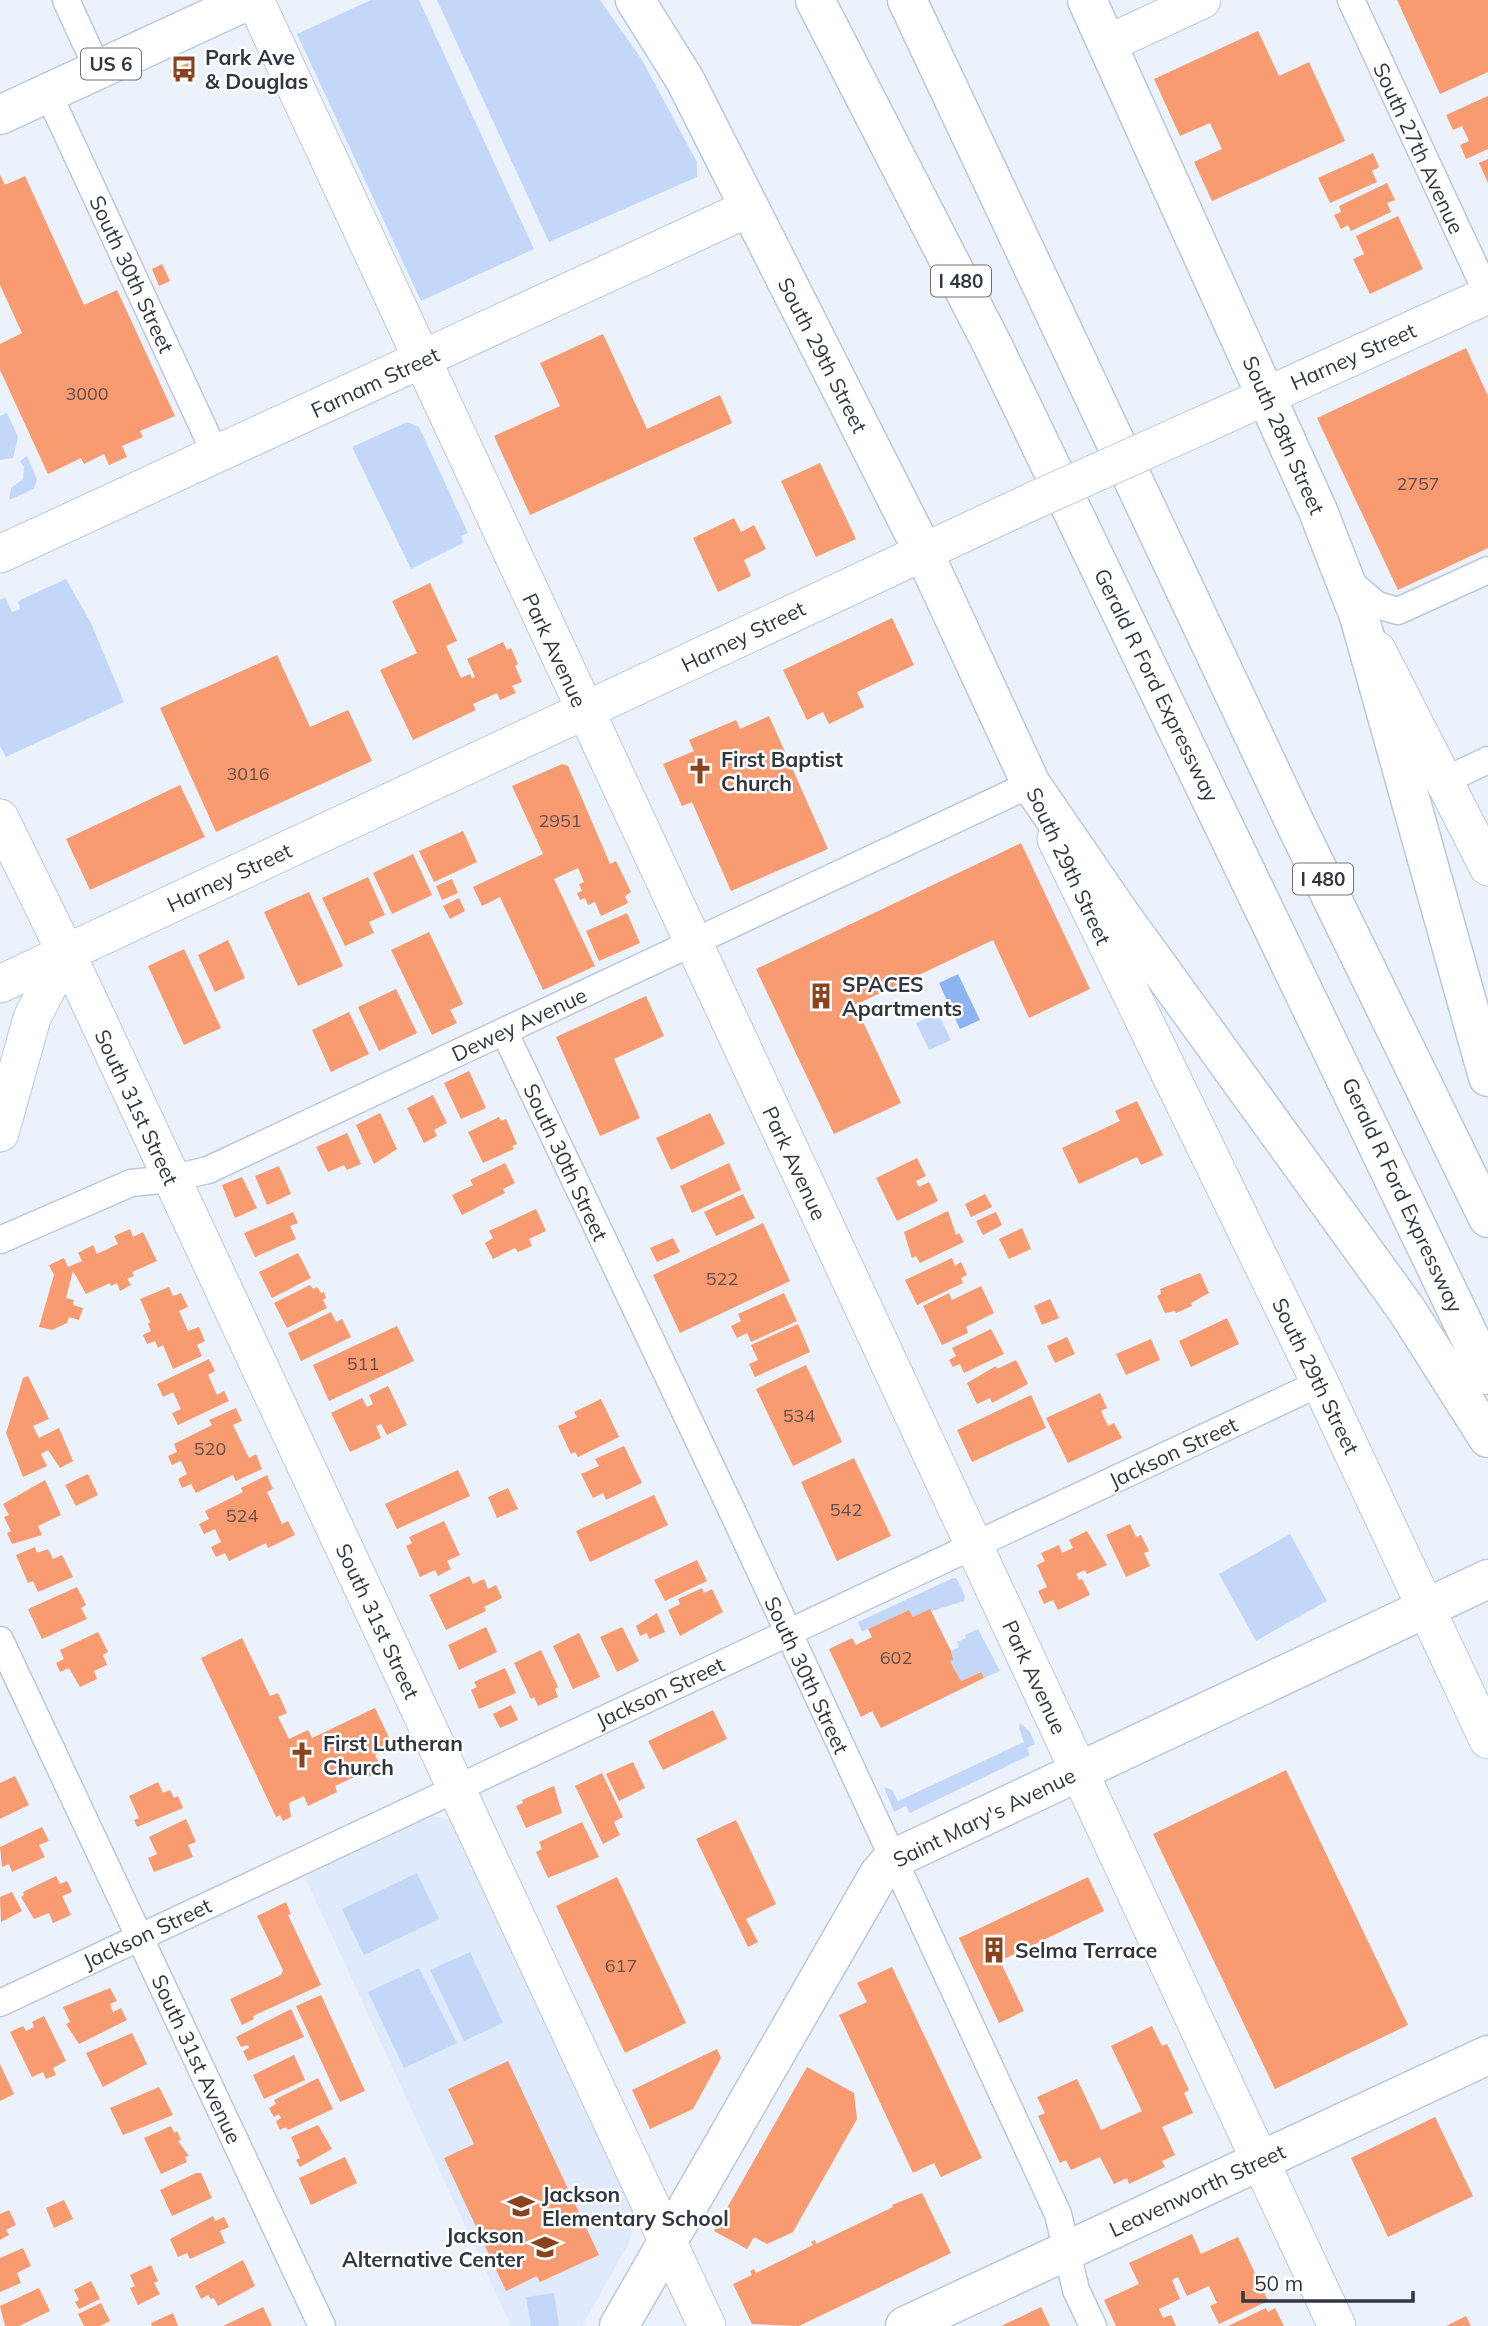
<svg xmlns="http://www.w3.org/2000/svg" width="1488" height="2326" font-family="Mulish,sans-serif">
	<rect width="100%" height="100%" fill="#ecf2fb"/>
	<path fill="#dfeafc" d="M433,1816L450,1820L469,1857L637,2210L629,2243L582,2326H511L305,1877Z"/>
	<path fill="#c3d8f8" d="M371,0H419L534,249L421,301L297,34Z
		M437,0H600L642,60L697,162V177L549,242Z
		M7,413L18,437L13,458L0,460V416Z
		M407,422L419,427L468,533L461,536L463,543L411,569L352,447Z
		M27,456L37,479L34,489L9,500L11,488L23,479L24,467L20,461Z
		M66,579L91,623L124,702L6,757L0,746V600L5,597L12,612L20,609L18,602L22,599Z
		M938,1013L951,1040L929,1050L916,1023Z
		M1290,1534L1327,1601L1256,1641L1219,1574Z
		M953,1578L957,1579L965,1596L964,1601L913,1617L909,1610L862,1632L858,1622Z
		M978,1629L1000,1671L984,1678L980,1672L961,1681L950,1661L953,1659L949,1652L959,1647L957,1642L966,1638L965,1635Z
		M1020,1723L1030,1732L1035,1744L1027,1748L1030,1755L910,1813L906,1806L894,1812L884,1787L892,1790L898,1801L1024,1742L1019,1728Z
		M417,1873L439,1919L364,1955L342,1909Z
		M470,1952L503,2023L464,2041L430,1970Z
		M419,1968L457,2043L404,2068L368,1992Z
		M554,2293L559,2326H531L526,2297Z"/>
	<path fill="#8cb4f3" d="M958,974L980,1020L960,1029L939,983Z"/>
	<path fill="#f89b70" d="M1397,0H1488V72L1440,94Z
		M1258,31L1279,76L1309,62L1345,141L1212,201L1194,162L1222,149L1210,123L1180,136L1154,79Z
		M194,60L197,68L173,79L170,71Z
		M1488,96V149L1466,159L1460,145L1469,141L1462,126L1453,130L1446,115Z
		M1373,153L1379,167L1372,171L1377,182L1330,203L1318,178Z
		M1488,159V183L1479,163Z
		M0,175L5,185L25,176L84,305L117,290L175,416L140,431L143,437L122,446L127,457L109,465L104,454L84,464L81,458L48,474L0,370V344L22,333L0,285Z
		M1387,183L1395,200L1387,203L1391,212L1351,231L1348,225L1341,229L1334,215L1341,212L1339,206Z
		M1398,216L1423,269L1370,294L1353,259L1364,254L1356,236Z
		M162,264L170,281L159,286L152,269Z
		M603,334L647,429L720,395L732,423L530,515L494,436L560,406L540,363Z
		M1466,348L1488,396V548L1398,590L1317,418Z
		M820,463L856,539L816,557L781,481Z
		M734,518L741,532L754,525L766,549L744,560L751,576L718,592L693,538Z
		M430,583L457,641L446,646L461,678L470,674L472,678L475,677L467,659L503,642L507,650L511,648L518,664L515,666L522,682L512,686L516,693L500,700L497,693L473,704L476,710L413,740L380,670L417,653L392,601Z
		M892,618L914,665L857,692L864,707L829,724L823,712L807,720L783,670Z
		M277,655L310,727L348,710L372,761L216,832L160,708Z
		M769,716L828,849L731,891L692,802L682,806L663,764L694,751L689,740L736,720L740,729Z
		M562,764L568,766L610,864L616,861L631,892L625,896L628,903L601,916L595,902L588,905L585,898L580,900L577,893L582,891L579,884L584,882L578,868L554,879L595,966L543,990L500,897L482,906L473,887L543,854L512,786Z
		M180,785L205,837L90,890L66,839Z
		M463,831L477,862L434,882L419,851Z
		M1021,843L1090,989L1029,1018L993,940L855,1005L901,1103L834,1134L756,969Z
		M413,854L432,895L392,914L373,873Z
		M368,877L385,915L369,922L374,933L345,946L322,898Z
		M452,879L458,893L442,900L436,886Z
		M309,892L343,966L298,986L264,912Z
		M459,898L465,911L450,919L443,906Z
		M627,913L640,943L599,961L586,931Z
		M429,932L463,1004L450,1010L457,1023L432,1035L391,950Z
		M228,940L245,978L215,992L198,955Z
		M184,949L221,1028L184,1045L148,966Z
		M396,989L417,1033L379,1051L358,1007Z
		M646,996L664,1036L614,1059L640,1118L600,1136L556,1037Z
		M349,1012L369,1054L331,1072L312,1030Z
		M469,1071L486,1108L461,1119L444,1083Z
		M433,1095L447,1123L434,1130L437,1136L424,1143L407,1108Z
		M1137,1101L1163,1155L1141,1165L1137,1157L1079,1184L1062,1148L1120,1121L1115,1111Z
		M380,1113L397,1149L374,1164L356,1125Z
		M710,1113L725,1144L671,1170L656,1138Z
		M499,1117L501,1121L506,1119L517,1144L512,1146L514,1149L483,1163L468,1132Z
		M347,1133L361,1164L347,1170L344,1165L328,1172L316,1147Z
		M917,1158L926,1176L916,1181L919,1187L929,1182L938,1201L897,1221L876,1178Z
		M505,1163L515,1183L503,1189L505,1193L462,1215L452,1195L473,1185L470,1180Z
		M729,1163L741,1190L692,1213L680,1186Z
		M279,1166L291,1194L267,1205L255,1176Z
		M242,1177L257,1208L235,1218L222,1185Z
		M743,1194L755,1218L716,1236L704,1212Z
		M985,1194L992,1207L971,1217L965,1204Z
		M536,1209L546,1231L529,1239L532,1246L518,1252L515,1248L493,1259L485,1243L493,1238L489,1231Z
		M948,1211L956,1235L959,1233L964,1242L920,1263L916,1256L912,1258L904,1232Z
		M293,1212L298,1223L290,1226L296,1239L255,1257L244,1233Z
		M996,1212L1002,1225L983,1235L976,1221Z
		M763,1223L790,1281L680,1333L653,1275Z
		M1022,1228L1031,1249L1009,1259L999,1239Z
		M130,1229L133,1237L143,1232L157,1261L132,1272L134,1276L127,1279L131,1285L120,1291L117,1283L111,1286L110,1283L86,1294L73,1271L66,1298L74,1300L73,1305L83,1308L79,1320L69,1317L67,1323L52,1330L39,1327L54,1275L49,1265L64,1258L68,1267L82,1261L78,1253L93,1245L97,1254L118,1244L114,1236Z
		M673,1238L680,1252L657,1262L650,1248Z
		M298,1253L311,1278L272,1298L259,1272Z
		M952,1258L955,1266L961,1262L967,1275L961,1278L963,1283L917,1305L905,1280Z
		M1200,1273L1209,1293L1191,1303L1192,1306L1176,1313L1175,1311L1165,1313L1157,1296L1161,1294L1160,1289Z
		M310,1285L313,1289L317,1287L321,1293L324,1292L326,1298L323,1300L327,1308L287,1328L274,1303Z
		M981,1286L994,1313L966,1327L968,1333L942,1345L923,1306L949,1293L952,1300Z
		M169,1287L173,1296L181,1293L188,1307L179,1311L188,1331L199,1327L205,1341L197,1345L202,1356L173,1369L163,1345L158,1348L155,1341L147,1344L143,1335L151,1331L148,1324L150,1322L140,1299Z
		M784,1293L797,1321L751,1342L747,1333L737,1338L731,1326L741,1321L738,1314Z
		M1050,1299L1059,1318L1042,1325L1034,1306Z
		M331,1312L336,1322L342,1319L351,1337L301,1361L288,1333Z
		M1227,1318L1239,1344L1191,1367L1179,1341Z
		M798,1324L810,1352L755,1377L749,1364L758,1360L751,1345Z
		M397,1326L414,1361L329,1401L313,1365Z
		M991,1329L1004,1354L964,1373L960,1364L953,1367L949,1360L956,1356L952,1348Z
		M1067,1337L1075,1354L1055,1363L1047,1346Z
		M1151,1339L1160,1360L1126,1375L1116,1354Z
		M209,1359L215,1371L208,1375L217,1395L224,1391L229,1401L178,1425L172,1413L181,1409L173,1392L163,1397L157,1384Z
		M1016,1360L1028,1384L992,1403L990,1398L977,1404L967,1383L996,1366L997,1369Z
		M806,1365L842,1442L793,1466L756,1389Z
		M28,1376L49,1419L33,1426L39,1438L59,1428L73,1461L60,1468L48,1450L41,1454L47,1466L23,1477L6,1433L23,1378Z
		M388,1386L407,1425L387,1435L381,1424L376,1426L381,1438L350,1452L331,1413L362,1398L367,1407L373,1404L369,1395Z
		M1100,1393L1107,1408L1101,1411L1108,1426L1114,1423L1122,1438L1068,1463L1046,1418Z
		M1031,1395L1046,1428L972,1462L957,1430Z
		M601,1399L619,1437L578,1457L575,1452L571,1454L558,1426L577,1417L574,1412Z
		M236,1408L242,1421L233,1425L249,1458L256,1454L262,1469L236,1481L233,1475L196,1493L191,1484L182,1488L178,1479L187,1474L181,1461L172,1465L168,1456L177,1452L174,1444L212,1425L209,1420Z
		M624,1446L642,1483L606,1500L603,1493L593,1498L581,1474L599,1466L595,1459Z
		M854,1458L891,1536L837,1561L801,1482Z
		M458,1470L470,1496L397,1529L385,1504Z
		M88,1474L98,1495L76,1506L65,1485Z
		M267,1475L273,1489L267,1492L282,1524L288,1521L295,1535L268,1548L266,1543L229,1561L225,1553L216,1557L211,1547L221,1542L215,1529L204,1534L199,1524L209,1519L205,1511L243,1492L241,1488Z
		M45,1480L61,1515L38,1526L42,1535L12,1544L7,1533L11,1531L4,1517L9,1515L3,1504Z
		M508,1488L518,1509L497,1518L488,1497Z
		M654,1495L668,1525L590,1562L576,1531Z
		M444,1521L460,1555L447,1561L451,1569L438,1576L435,1570L420,1577L406,1546L412,1543L409,1537Z
		M1130,1524L1136,1537L1141,1535L1149,1551L1144,1553L1150,1566L1126,1577L1106,1535Z
		M1087,1531L1107,1565L1087,1574L1085,1570L1076,1574L1079,1580L1082,1579L1090,1595L1058,1610L1053,1600L1044,1604L1038,1591L1047,1587L1037,1565L1045,1561L1041,1553L1059,1545L1062,1553L1073,1548L1069,1540Z
		M35,1547L37,1553L48,1549L53,1559L62,1555L73,1577L38,1592L33,1581L28,1583L16,1555Z
		M697,1560L707,1581L665,1601L654,1580Z
		M469,1576L473,1584L484,1579L488,1589L496,1585L502,1598L484,1607L486,1611L446,1630L429,1595Z
		M77,1587L86,1605L81,1608L87,1619L42,1639L28,1609Z
		M702,1588L704,1593L712,1589L723,1612L680,1636L668,1610L680,1604L678,1599Z
		M930,1609L951,1651L953,1660L950,1661L961,1681L981,1672L984,1678L881,1728L872,1711L861,1717L829,1649L852,1638L856,1645L872,1637L868,1629L909,1610L913,1617Z
		M657,1613L665,1632L649,1639L647,1633L640,1636L636,1626Z
		M486,1627L497,1652L459,1670L448,1645Z
		M622,1627L639,1661L617,1672L600,1637Z
		M98,1632L108,1652L103,1655L107,1665L94,1671L97,1679L80,1687L69,1668L60,1672L56,1663L64,1659L60,1650Z
		M579,1633L600,1677L573,1689L553,1646Z
		M242,1638L270,1696L278,1693L287,1713L278,1717L289,1739L308,1730L312,1738L375,1708L393,1746L375,1755L383,1770L368,1777L365,1772L335,1786L337,1792L308,1806L304,1796L289,1803L291,1817L283,1821L280,1815L276,1817L201,1658Z
		M541,1650L558,1687L555,1689L558,1697L538,1706L534,1697L531,1699L514,1663Z
		M505,1668L516,1693L479,1709L471,1690L477,1687L474,1682Z
		M511,1705L518,1720L500,1728L493,1714Z
		M713,1710L727,1739L663,1770L648,1741Z
		M633,1762L645,1788L619,1801L606,1774Z
		M1286,1770L1408,2025L1275,2089L1153,1834Z
		M602,1773L623,1817L614,1822L620,1835L603,1844L575,1786Z
		M15,1776L29,1805L0,1819V1783Z
		M158,1782L163,1793L170,1790L174,1798L178,1796L183,1808L137,1827L134,1820L139,1818L129,1796Z
		M554,1786L562,1813L526,1828L516,1806L523,1803L522,1800Z
		M186,1819L196,1842L188,1845L193,1857L154,1872L148,1858L157,1854L149,1837Z
		M736,1820L776,1904L746,1919L758,1942L748,1947L696,1839Z
		M582,1822L599,1857L548,1878L536,1852L542,1849L539,1842Z
		M42,1827L49,1841L39,1845L45,1857L12,1872L9,1864L2,1867L0,1847Z
		M56,1876L60,1884L67,1881L72,1892L62,1896L71,1915L53,1923L49,1913L34,1919L21,1897L24,1895L23,1892Z
		M617,1877L686,2023L625,2053L556,1906Z
		M1088,1877L1104,1911L1000,1961L1024,2011L999,2023L959,1938Z
		M12,1892L22,1911L1,1922L0,1897Z
		M286,1902L291,1914L288,1915L321,1985L253,2016L254,2019L242,2025L230,1999L281,1975L283,1970L257,1916Z
		M892,1967L982,2158L941,2177L934,2163L913,2173L839,2015L867,2002L857,1983Z
		M110,1988L117,2001L110,2004L113,2012L121,2008L127,2020L79,2044L66,2024L70,2022L63,2007Z
		M321,1995L365,2091L340,2102L296,2006Z
		M291,2009L304,2037L248,2061L243,2051L249,2048L248,2045L241,2047L236,2037Z
		M44,2016L66,2061L53,2068L56,2075L46,2079L43,2072L32,2077L10,2032L23,2026L26,2031L34,2027L32,2022Z
		M1152,2026L1162,2046L1167,2044L1189,2090L1184,2093L1193,2113L1162,2127L1175,2155L1162,2161L1165,2167L1129,2184L1127,2178L1114,2184L1100,2157L1071,2170L1066,2160L1060,2163L1038,2116L1045,2113L1037,2097L1077,2079L1101,2130L1142,2111L1111,2046Z
		M132,2033L147,2064L103,2087L86,2053Z
		M717,2049L721,2058L693,2109L650,2129L632,2090Z
		M294,2055L305,2080L264,2099L253,2075Z
		M508,2061L599,2255L540,2282L537,2276L506,2291L444,2158L474,2144L448,2089Z
		M0,2064L14,2094L0,2101Z
		M807,2067L854,2093L857,2119L793,2232L767,2244L754,2237L747,2249L714,2231Z
		M318,2078L333,2109L288,2130L286,2127L280,2130L276,2121L281,2118L279,2114L274,2117L269,2108L276,2104L274,2100Z
		M159,2087L173,2115L123,2135L110,2108Z
		M1435,2117L1473,2196L1388,2237L1351,2158Z
		M318,2125L332,2149L300,2167L296,2160L300,2158L291,2137Z
		M171,2126L174,2133L177,2131L181,2140L178,2141L189,2156L185,2157L187,2162L161,2174L144,2138Z
		M345,2157L357,2183L311,2205L299,2178Z
		M196,2173H201L212,2198L172,2216L160,2190Z
		M922,2193L951,2253L799,2326L752,2324L733,2284L752,2275L750,2271L754,2269L756,2273L813,2245L811,2242L815,2240L816,2244L893,2207L892,2205Z
		M64,2200L73,2219L54,2228L46,2208Z
		M9,2210L16,2225L6,2230L9,2235L0,2240V2214Z
		M213,2216L215,2221L224,2217L229,2227L220,2231L225,2243L190,2259L187,2253L178,2257L170,2239Z
		M1192,2234L1201,2254L1238,2237L1268,2301L1219,2324L1210,2306L1217,2303L1209,2286L1187,2296L1178,2277L1172,2280L1180,2299L1159,2309L1163,2318L1171,2315L1176,2326H1116L1104,2300L1139,2284L1129,2263Z
		M23,2248L31,2266L17,2273L21,2283L0,2292V2258Z
		M243,2260L255,2286L218,2306L214,2298L211,2299L208,2295L201,2299L195,2286Z
		M151,2265L158,2281L154,2283L160,2294L138,2305L130,2288L135,2286L130,2275Z
		M91,2281L100,2299L79,2309L75,2302L79,2300L74,2290Z
		M39,2288L50,2311L19,2326H5L0,2306Z
		M101,2303L110,2321L100,2326H84L78,2314Z
		M263,2307L272,2326H223Z
		M1041,2307L1050,2326H1001Z
		M1266,2308L1268,2312L1275,2308L1284,2326H1228Z
		M173,2313L178,2326H152L151,2323Z
		M1466,2316L1471,2326H1446Z"/>
	<g fill="none" stroke-linecap="round" stroke-linejoin="round">
		<g stroke="#bac8de" stroke-width="29">
			<path id="street" d="M66,0L98,70
				M1351,0L1488,295
				M48,93L216,455
				M1348,580L1377,605L1398,611L1488,570
				M1446,780L1488,760
				M504,1031L735,1517L1058,2214L1076,2290L1093,2326
				M0,1240L131,1183L170,1179L208,1170L1031,784
				M0,1640L322,2326
				M0,2003L1320,1383"/>
		</g>
		<g stroke="#bac8de" stroke-width="39">
			<path id="secondary" d="M255,0L1337,2326
				M1107,44L1202,0
				M1207,423L1488,295
				M0,554L749,208
				M1377,650L1488,867
				M0,818L83,988L707,2326
				M1056,839L1320,1383L1488,1740
				M0,984L1035,500
				M0,1133L32,1018L64,955"/>
		</g>
		<g stroke="#bac8de" stroke-width="41">
			<path id="primary" d="M635,0L685,80L923,551L1031,784
				M1087,0L1318,511L1359,616
				M619,2326L879,1874L891,1860L1488,1579
				M905,2326L1488,2055"/>
		</g>
		<g stroke="#bac8de" stroke-width="41">
			<path id="highway" d="M815,0L992,344L1488,1375
				M907,0L1295,823L1488,1218
				M0,115L249,0
				M1359,616L1488,1077
				M1031,784L1118,911L1406,1309L1488,1438"/>
		</g>
		<use href="#street" stroke="#fff" stroke-width="26"/>
		<use href="#secondary" stroke="#fff" stroke-width="37"/>
		<use href="#primary" stroke="#fff" stroke-width="38"/>
		<use href="#highway" stroke="#fff" stroke-width="38"/>
		<g stroke="#bac8de" stroke-width="39" stroke-linecap="butt">
			<path id="secondary-bridge" d="M1035,500L1207,423"/>
		</g>
		<use href="#secondary-bridge" stroke="#fff" stroke-width="37"/>
	</g>
	<defs>
		<g id="bus-bare" transform="scale(2.1)"><path d="M-5-6H5V4H4V6H2V4H-2V6H-4V4H-5ZM-3.5-4V0h7V-4ZM-3.5 1.2v1.5H-2V1.2ZM2 1.2v1.5H3.5V1.2Z" fill="#8a431f" stroke="#fff" stroke-width="2.5" paint-order="stroke"/></g>
		<g id="church-bare" transform="scale(2.1)"><path d="M-1.2-6h2.4v3.5h3.3v2.4h-3.3V6h-2.4V-.1h-3.3v-2.4h3.3Z" fill="#8a431f" stroke="#fff" stroke-width="2.5" paint-order="stroke"/></g>
		<g id="building-bare" transform="scale(2.1)"><path d="M-4-6H4V6H1V3H-1V6H-4ZM-2.5-4.3h1.7v1.8h-1.7ZM.8-4.3h1.7v1.8H.8ZM-2.5-1h1.7V.8h-1.7ZM.8-1h1.7V.8H.8Z" fill="#8a431f" stroke="#fff" stroke-width="2.5" paint-order="stroke"/></g>
		<g id="school-bare" transform="scale(2.1)"><path d="M0-5L7-2L0 1L-7-2ZM-4 1L0 2.5L4 1V4Q0 6-4 4Z" fill="#8a431f" stroke="#fff" stroke-width="2.5" paint-order="stroke"/></g>
	</defs>
	<g fill-rule="evenodd">
		<use href="#bus-bare" x="184" y="69"/>
		<use href="#church-bare" x="700" y="771"/>
		<use href="#building-bare" x="821" y="996"/>
		<use href="#church-bare" x="302" y="1755"/>
		<use href="#building-bare" x="994" y="1950"/>
		<use href="#school-bare" x="521" y="2206"/>
		<use href="#school-bare" x="545" y="2247"/>
	</g>
	<g text-anchor="middle" dominant-baseline="central" stroke-width="5" stroke-linejoin="round" paint-order="stroke">
		<g font-size="18" fill="#63504c">
			<text x="87" y="393">3000</text>
			<text x="1418" y="483">2757</text>
			<text x="248" y="773">3016</text>
			<text x="560" y="820">2951</text>
			<text x="722" y="1278">522</text>
			<text x="363" y="1363">511</text>
			<text x="799" y="1415">534</text>
			<text x="210" y="1448">520</text>
			<text x="846" y="1509">542</text>
			<text x="242" y="1515">524</text>
			<text x="896" y="1657">602</text>
			<text x="621" y="1965">617</text>
		</g>
		<g fill="#fff" stroke="#6f7379" stroke-width="2">
			<rect x="81" y="48.5" width="60" height="31" rx="5"/>
			<rect x="931" y="265.5" width="60" height="31" rx="5"/>
			<rect x="1293" y="863.5" width="60" height="31" rx="5"/>
		</g>
		<g font-size="19" font-weight="bold" fill="#313740">
			<text x="111" y="64">US 6</text>
			<text x="961" y="281">I 480</text>
			<text x="1323" y="879">I 480</text>
		</g>
		<g font-size="21" font-weight="bold" fill="#313740" stroke="#fff" text-anchor="start">
			<text x="205" y="57">Park Ave<tspan x="205" dy="24">&amp; Douglas</tspan></text>
			<text x="721" y="759">First Baptist<tspan x="721" dy="24">Church</tspan></text>
			<text x="842" y="984">SPACES<tspan x="842" dy="24">Apartments</tspan></text>
			<text x="323" y="1743">First Lutheran<tspan x="323" dy="24">Church</tspan></text>
			<text x="1015" y="1950">Selma Terrace</text>
			<text x="542" y="2194">Jackson<tspan x="542" dy="24">Elementary School</tspan></text>
			<text x="524" y="2235" text-anchor="end">Jackson<tspan x="524" dy="24">Alternative Center</tspan></text>
		</g>
		<g font-size="21" fill="#313740" stroke="#fff">
			<text transform="translate(1419 148) rotate(65)">South 27th Avenue</text>
			<text transform="translate(132 274) rotate(65)">South 30th Street</text>
			<text transform="translate(823 355) rotate(63)">South 29th Street</text>
			<text transform="translate(1353 356) rotate(-24)">Harney Street</text>
			<text transform="translate(375 382) rotate(-25)">Farnam Street</text>
			<text transform="translate(1284 435) rotate(66)">South 28th Street</text>
			<text transform="translate(743 636) rotate(-26)">Harney Street</text>
			<text transform="translate(555 650) rotate(65)">Park Avenue</text>
			<text transform="translate(1157 685) rotate(64)">Gerald R Ford Expressway</text>
			<text transform="translate(1069 866) rotate(65)">South 29th Street</text>
			<text transform="translate(229 877) rotate(-25)">Harney Street</text>
			<text transform="translate(519 1024) rotate(-25)">Dewey Avenue</text>
			<text transform="translate(137 1107) rotate(65)">South 31st Street</text>
			<text transform="translate(566 1162) rotate(65)">South 30th Street</text>
			<text transform="translate(795 1163) rotate(65)">Park Avenue</text>
			<text transform="translate(1403 1195) rotate(65)">Gerald R Ford Expressway</text>
			<text transform="translate(1316 1376) rotate(64)">South 29th Street</text>
			<text transform="translate(1173 1452) rotate(-25)">Jackson Street</text>
			<text transform="translate(378 1621) rotate(65)">South 31st Street</text>
			<text transform="translate(807 1675) rotate(65)">South 30th Street</text>
			<text transform="translate(1035 1677) rotate(65)">Park Avenue</text>
			<text transform="translate(660 1692) rotate(-25)">Jackson Street</text>
			<text transform="translate(984 1817) rotate(-26)">Saint Mary's Avenue</text>
			<text transform="translate(147 1933) rotate(-25)">Jackson Street</text>
			<text transform="translate(197 2059) rotate(65)">South 31st Avenue</text>
			<text transform="translate(1197 2190) rotate(-25)">Leavenworth Street</text>
		</g>
	</g>
	<path d="M1243 2291v10h170v-10" fill="none" stroke="#313740" stroke-width="3.5"/>
	<text x="1254" y="2291" font-size="21" fill="#313740" stroke="#ffffff" stroke-width="5" paint-order="stroke">50 m</text>
</svg>
